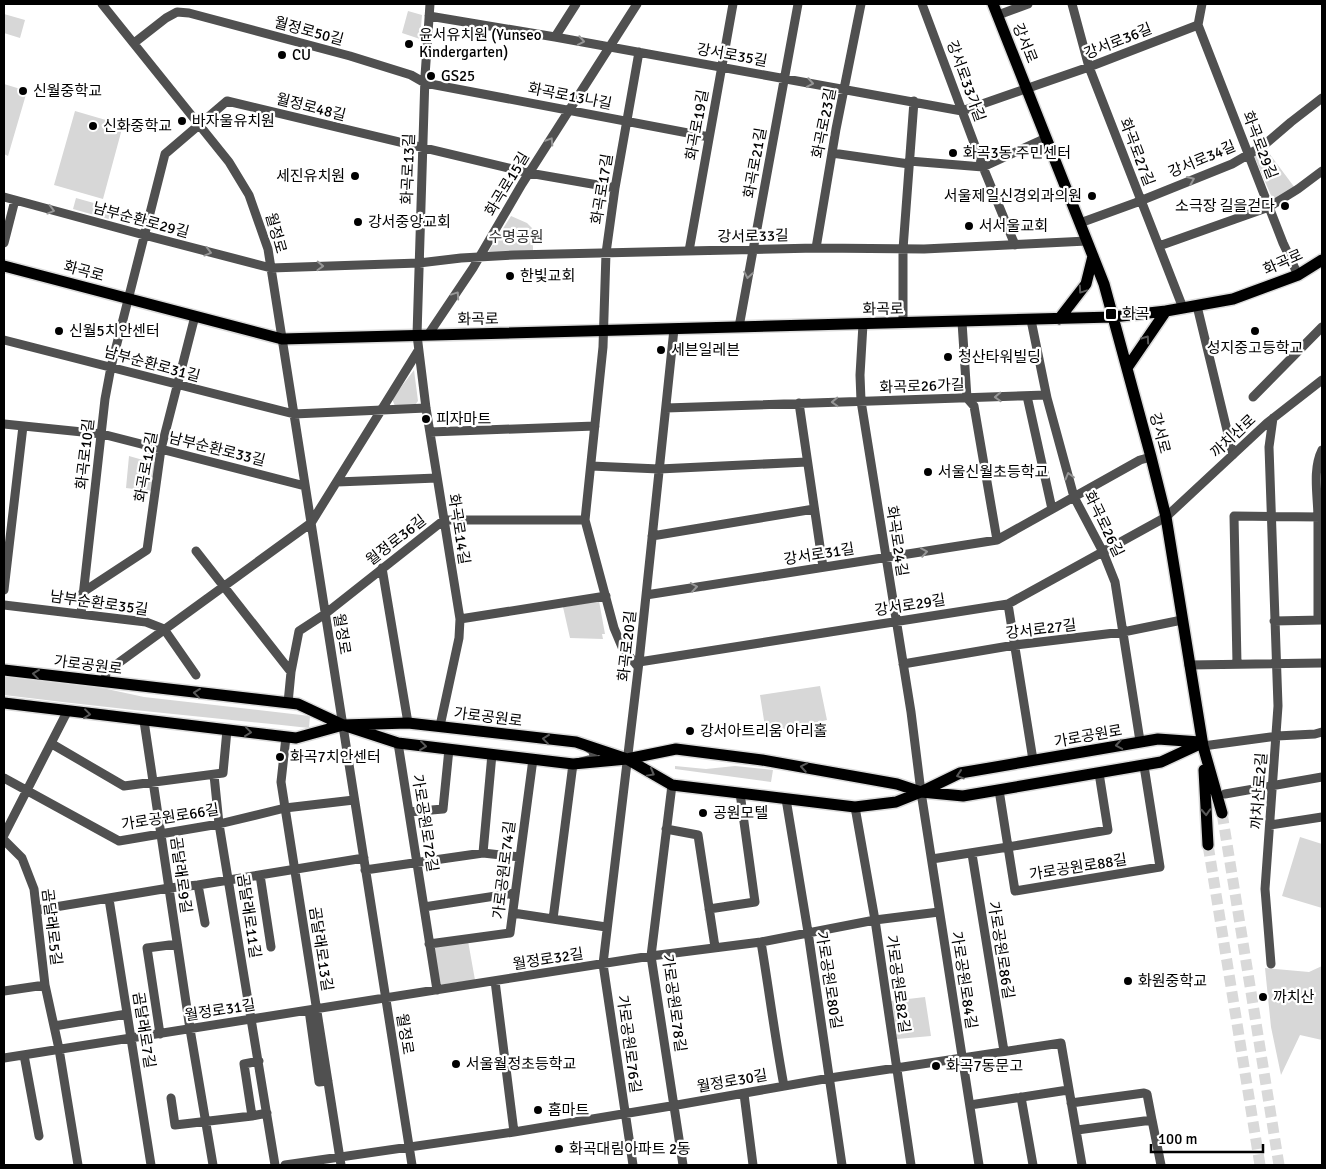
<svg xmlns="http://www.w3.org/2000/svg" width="1326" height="1169" font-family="Signika,'Noto Sans KR',sans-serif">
	<rect width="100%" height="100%" fill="#fff"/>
	<path fill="#d7d7d7" d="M408,11L422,15L420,39L402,33Z
		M4,14L25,20L20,38L4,33Z
		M4,84L27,91L8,156L4,154Z
		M75,111L123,125L103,199L54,185Z
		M1266,149L1295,188L1273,200L1254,156Z
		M76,198L115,209L112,220L73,209Z
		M511,216L527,223L533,229V252L487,254Z
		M414,370L418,401L415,405L395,406L392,399Z
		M145,449L158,452L151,491L126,488L129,456L143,460Z
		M599,601L605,634H602L603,639L570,638L563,607Z
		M4,676L93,686L144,697L310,716L309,728C207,717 105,708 4,695Z
		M820,686L827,720L766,733L760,695Z
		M675,766L706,769L735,766L773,770L771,782L675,769Z
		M1300,837L1322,844V908L1282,896Z
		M468,941L475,980L438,985L432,946Z
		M1322,966V1040L1300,1035L1281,1075L1271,1027L1265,968L1309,972Z
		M925,997L931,1036L897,1039L891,1001Z"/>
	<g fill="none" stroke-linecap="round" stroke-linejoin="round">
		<path stroke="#d9d9d9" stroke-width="11" stroke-dasharray="11 5.5" stroke-linecap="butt" d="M1222,813L1279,1165
			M1208,845L1260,1165"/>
		<g stroke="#dbdbdb" stroke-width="14">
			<path id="major" d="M993,4L1104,284L1151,457L1166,517L1203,746L1222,813
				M4,266L282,339L1113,317L1166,311L1233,299L1298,275L1322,260
				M1059,319L1086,284L1093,256
				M1127,368L1166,311
				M4,670L298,704L343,725L408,723L576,742L627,759L676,749L762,760L897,784L921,792L960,773L972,771L1158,739L1200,742
				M4,703L296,738L343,725L398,743L573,764L627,759L672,785L855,807L896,802L921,792L963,796L1161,762L1202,743
				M1204,770L1208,845"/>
		</g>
		<path stroke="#505050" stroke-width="9" d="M102,4L229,162L249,195L268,249L412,1165
			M430,4L425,76L417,335L426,408L460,619L459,638L440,726
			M922,4L983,167L1015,245
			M1072,4L1089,67L1183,308
			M998,15L1028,4
			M429,16L555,37L962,111L1089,67L1198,25L1202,4
			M1198,25L1283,243L1298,275
			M555,37L576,4
			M134,43L166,18L177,12L189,13L350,56L411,75L425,83L709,137
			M832,153L909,164
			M909,161L983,167L1046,138
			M4,197L144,235L271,268L419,263L461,258L514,255L816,248L924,249L1087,241
			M1080,223L1135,203L1232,164L1263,146L1291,122L1322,98
			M4,243L15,200
			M1159,246L1269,207L1298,189L1322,171
			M816,248L836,129L861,4
			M689,251L733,4
			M1197,306L1233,455
			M1031,320L1047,398L1074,497L1103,552L1115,582L1140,741
			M962,322L967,398L974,406L997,540
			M903,323V249L914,101
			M863,324L860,375L861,401L911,712L921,792L979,1165
			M739,327L798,4
			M428,335L473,268L522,184L637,4
			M4,340L294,414L426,408
			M1027,396L1052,509
			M1253,397L1322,327
			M799,403L823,567
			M666,408L1046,395
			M4,424L102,434L305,486
			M430,432L595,426
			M591,466L659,469L807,462
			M337,482L437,478
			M652,536L814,509
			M196,551L291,672
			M382,568L408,723
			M4,590L23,426
			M83,592L147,550L161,449L195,316
			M646,595L997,540L1140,460L1151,457
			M1008,604L1033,760
			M4,605L146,622L164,629L196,675
			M81,614L105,399L111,367L165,154L227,101L529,173L615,188
			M460,619L606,596
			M1318,620C1318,586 1318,553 1318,519C1318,496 1312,470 1322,450
			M1274,621L1322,620
			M639,662L1008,604L1166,517L1267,423L1322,380
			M903,664L1015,645L1123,632L1182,620
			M1237,664L1234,516L1322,517
			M1189,665L1322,663
			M638,667L622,647L614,628L585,520L603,347L606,253L615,188L639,52
			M105,682L106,672L311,523L418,351
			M288,703L291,672L299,631L325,614L444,520H585
			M144,721L190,1029L213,1165
			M286,737L281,782L341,1165
			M398,743L437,990
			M52,744L124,786L223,773L227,730
			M1203,746L1277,736L1315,734L1322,732
			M214,775L219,824L275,1165
			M4,778L119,841L219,824L285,808L354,800
			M672,785L651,956L683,1165
			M999,790L1008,847L1108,830L1099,773
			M1225,794L1322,777
			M786,799L808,932L842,1165
			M855,807L875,920L911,1165
			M409,812L443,809L449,749
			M1270,825L1322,817
			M666,829L698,835L715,947
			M4,835L67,712
			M4,840L22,858L34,889L45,985L59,1049L78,1165
			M483,853L492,754
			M972,854L1004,1051
			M932,859L1008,847L1015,891L1160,867L1144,766
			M365,870L483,853L520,857
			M260,875L271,947
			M198,885L205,923
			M109,899L151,1165
			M424,907L515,893
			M709,909L755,902L740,793
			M37,910L169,888L198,885L364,858
			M513,913L606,927
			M553,919L573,764L592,759L594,756L593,751L587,747
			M761,942C769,990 775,1038 784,1086
			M429,944L510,933L533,759
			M1271,964L1265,889L1278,706L1269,447L1273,418
			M495,981L514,1132
			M4,991L45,985
			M309,1010L319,1082L328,1081
			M54,1026L127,1014
			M160,1034L147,948L177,944
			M24,1055L39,1136
			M4,1058L651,956L761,942L875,920L939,912
			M259,1061L244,1064L252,1116L267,1113
			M744,1094L753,1165
			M1021,1097L1033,1165
			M171,1098L175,1125L252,1116
			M1071,1103L1144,1093L1147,1094L1152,1120
			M970,1105L1068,1090
			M1077,1130L1152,1120L1161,1165
			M285,1165L514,1132L677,1105L830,1078L1061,1043L1082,1165
			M633,1165L603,964L639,662L674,329"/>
		<use href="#major" stroke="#000" stroke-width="11"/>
	</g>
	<defs><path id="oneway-chevron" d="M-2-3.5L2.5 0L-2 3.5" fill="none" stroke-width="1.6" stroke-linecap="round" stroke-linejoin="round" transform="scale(1.25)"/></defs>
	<g stroke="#969696">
		<use href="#oneway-chevron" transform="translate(581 41) rotate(10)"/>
		<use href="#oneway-chevron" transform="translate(810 83) rotate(10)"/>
		<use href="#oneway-chevron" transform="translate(550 141) rotate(-57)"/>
		<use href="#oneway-chevron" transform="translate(1191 180) rotate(-23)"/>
		<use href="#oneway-chevron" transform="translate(51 210) rotate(15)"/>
		<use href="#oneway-chevron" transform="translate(208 252) rotate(15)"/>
		<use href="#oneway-chevron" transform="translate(320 266) rotate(2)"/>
		<use href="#oneway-chevron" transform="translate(748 275) rotate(100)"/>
		<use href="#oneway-chevron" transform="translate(456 295) rotate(-56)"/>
		<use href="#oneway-chevron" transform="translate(998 397) rotate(178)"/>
		<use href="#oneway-chevron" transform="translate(835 402) rotate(178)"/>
		<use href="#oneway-chevron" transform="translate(1069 476) rotate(-105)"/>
		<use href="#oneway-chevron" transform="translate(924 552) rotate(-9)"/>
		<use href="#oneway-chevron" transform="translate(694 587) rotate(-9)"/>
	</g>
	<g stroke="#595959">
		<use href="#oneway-chevron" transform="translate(1082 290) rotate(124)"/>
		<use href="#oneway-chevron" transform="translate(1146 339) rotate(-55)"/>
		<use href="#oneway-chevron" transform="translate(36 674) rotate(-173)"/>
		<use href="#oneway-chevron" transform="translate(197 693) rotate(-174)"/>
		<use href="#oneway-chevron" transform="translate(87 714) rotate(7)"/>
		<use href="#oneway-chevron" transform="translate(248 732) rotate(7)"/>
		<use href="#oneway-chevron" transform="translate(546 739) rotate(-173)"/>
		<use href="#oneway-chevron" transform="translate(1119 745) rotate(170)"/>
		<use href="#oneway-chevron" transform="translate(423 746) rotate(7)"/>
		<use href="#oneway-chevron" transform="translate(804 767) rotate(-170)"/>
		<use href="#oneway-chevron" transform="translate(651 773) rotate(29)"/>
		<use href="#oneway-chevron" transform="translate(960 775) rotate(162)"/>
		<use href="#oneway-chevron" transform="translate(1206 812) rotate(87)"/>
	</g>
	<g fill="#000" stroke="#fff" stroke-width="2">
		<circle cx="409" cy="44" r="5"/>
		<circle cx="282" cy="55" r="5"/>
		<circle cx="431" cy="76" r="5"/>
		<circle cx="23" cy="91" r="5"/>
		<circle cx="182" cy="121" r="5"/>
		<circle cx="93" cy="126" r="5"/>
		<circle cx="953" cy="153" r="5"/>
		<circle cx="355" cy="176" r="5"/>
		<circle cx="1092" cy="196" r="5"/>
		<circle cx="1285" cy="206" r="5"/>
		<circle cx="358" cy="222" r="5"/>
		<circle cx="969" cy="226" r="5"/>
		<circle cx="510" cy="276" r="5"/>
		<rect x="1105" y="308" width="12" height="12" rx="2.5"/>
		<circle cx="59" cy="331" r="5"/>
		<circle cx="1255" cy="331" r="5"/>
		<circle cx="661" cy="350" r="5"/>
		<circle cx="948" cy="357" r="5"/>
		<circle cx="426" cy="419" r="5"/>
		<circle cx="928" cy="472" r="5"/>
		<circle cx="690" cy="731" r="5"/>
		<circle cx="280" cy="757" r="5"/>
		<circle cx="703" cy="813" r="5"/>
		<circle cx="1128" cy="981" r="5"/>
		<circle cx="1263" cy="997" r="5"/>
		<circle cx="456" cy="1064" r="5"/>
		<circle cx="936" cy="1066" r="5"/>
		<circle cx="538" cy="1110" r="5"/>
		<circle cx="559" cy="1149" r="5"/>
	</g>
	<g text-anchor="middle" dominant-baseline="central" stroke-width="4.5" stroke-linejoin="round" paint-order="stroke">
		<g font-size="15" fill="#000" stroke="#fff">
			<text transform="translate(309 31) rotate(15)">월정로50길</text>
			<text transform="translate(1118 41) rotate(-22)">강서로36길</text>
			<text transform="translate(1025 43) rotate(68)">강서로</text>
			<text transform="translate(732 55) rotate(10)">강서로35길</text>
			<text transform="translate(966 81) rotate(70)">강서로33가길</text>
			<text transform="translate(570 96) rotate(11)">화곡로13나길</text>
			<text transform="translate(311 107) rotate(14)">월정로48길</text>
			<text transform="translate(824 123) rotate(-79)">화곡로23길</text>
			<text transform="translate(697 125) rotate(-80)">화곡로19길</text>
			<text transform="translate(1260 145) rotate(69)">화곡로29길</text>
			<text transform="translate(1137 152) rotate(69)">화곡로27길</text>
			<text transform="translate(1202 159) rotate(-23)">강서로34길</text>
			<text transform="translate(755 163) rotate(-80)">화곡로21길</text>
			<text transform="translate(408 169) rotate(-88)">화곡로13길</text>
			<text transform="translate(507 184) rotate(-59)">화곡로15길</text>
			<text transform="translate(602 189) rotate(-81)">화곡로17길</text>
			<text transform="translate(141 220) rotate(15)">남부순환로29길</text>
			<text transform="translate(276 233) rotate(74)">월정로</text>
			<text transform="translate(753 236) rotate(-1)">강서로33길</text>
			<text transform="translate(1283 262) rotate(-24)">화곡로</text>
			<text transform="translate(84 271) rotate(15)">화곡로</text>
			<text transform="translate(883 309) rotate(-1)">화곡로</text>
			<text transform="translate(478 319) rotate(-1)">화곡로</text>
			<text transform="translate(152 364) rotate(15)">남부순환로31길</text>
			<text transform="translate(922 386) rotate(-2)">화곡로26가길</text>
			<text transform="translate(1160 433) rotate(75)">강서로</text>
			<text transform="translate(1233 436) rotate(-43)">까치산로</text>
			<text transform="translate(217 449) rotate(14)">남부순환로33길</text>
			<text transform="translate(85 454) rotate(-84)">화곡로10길</text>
			<text transform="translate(146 467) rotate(-80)">화곡로12길</text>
			<text transform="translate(1104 524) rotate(64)">화곡로26길</text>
			<text transform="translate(459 529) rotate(81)">화곡로14길</text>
			<text transform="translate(396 540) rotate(-38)">월정로36길</text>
			<text transform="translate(897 541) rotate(81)">화곡로24길</text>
			<text transform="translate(819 554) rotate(-9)">강서로31길</text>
			<text transform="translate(99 603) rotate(8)">남부순환로35길</text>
			<text transform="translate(910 605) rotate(-9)">강서로29길</text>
			<text transform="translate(1041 629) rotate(-7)">강서로27길</text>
			<text transform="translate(342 634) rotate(81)">월정로</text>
			<text transform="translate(627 646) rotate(-84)">화곡로20길</text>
			<text transform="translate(88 665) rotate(7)">가로공원로</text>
			<text transform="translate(488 717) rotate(7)">가로공원로</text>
			<text transform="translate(1088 736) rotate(-10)">가로공원로</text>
			<text transform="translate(1259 791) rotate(-86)">까치산로2길</text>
			<text transform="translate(170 817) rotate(-9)">가로공원로66길</text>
			<text transform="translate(425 823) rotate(81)">가로공원로72길</text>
			<text transform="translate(1078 867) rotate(-9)">가로공원로88길</text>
			<text transform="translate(504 870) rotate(-83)">가로공원로74길</text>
			<text transform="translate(181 875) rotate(82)">곰달래로9길</text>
			<text transform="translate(249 916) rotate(81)">곰달래로11길</text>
			<text transform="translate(52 927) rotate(83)">곰달래로5길</text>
			<text transform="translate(321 949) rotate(81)">곰달래로13길</text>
			<text transform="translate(1001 950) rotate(81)">가로공원로86길</text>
			<text transform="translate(548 959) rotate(-9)">월정로32길</text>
			<text transform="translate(829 980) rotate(81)">가로공원로80길</text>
			<text transform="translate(964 980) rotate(81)">가로공원로84길</text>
			<text transform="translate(898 984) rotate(82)">가로공원로82길</text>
			<text transform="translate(674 1003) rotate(82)">가로공원로78길</text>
			<text transform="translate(220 1010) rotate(-9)">월정로31길</text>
			<text transform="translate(144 1030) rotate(81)">곰달래로7길</text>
			<text transform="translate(405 1034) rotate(81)">월정로</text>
			<text transform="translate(629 1044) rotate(82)">가로공원로76길</text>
			<text transform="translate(732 1081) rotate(-10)">월정로30길</text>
		</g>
		<g font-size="15" fill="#000" stroke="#fff" text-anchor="start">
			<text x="419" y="35">윤서유치원 (Yunseo<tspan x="419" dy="17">Kindergarten)</tspan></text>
			<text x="292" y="55">CU</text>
			<text x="441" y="76">GS25</text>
			<text x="33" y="91">신월중학교</text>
			<text x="192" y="121">바자울유치원</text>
			<text x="103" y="126">신화중학교</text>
			<text x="963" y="153">화곡3동 주민센터</text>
			<text x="345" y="176" text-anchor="end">세진유치원</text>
			<text x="1082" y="196" text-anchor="end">서울제일신경외과의원</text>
			<text x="1275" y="206" text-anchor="end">소극장 길을걷다</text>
			<text x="368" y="222">강서중앙교회</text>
			<text x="979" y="226">서서울교회</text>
			<text x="520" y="276">한빛교회</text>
			<text x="1122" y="314">화곡</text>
			<text x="69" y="331">신월5치안센터</text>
			<text x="1255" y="348" text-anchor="middle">성지중고등학교</text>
			<text x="671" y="350">세븐일레븐</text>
			<text x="958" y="357">청산타워빌딩</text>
			<text x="436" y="419">피자마트</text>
			<text x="938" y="472">서울신월초등학교</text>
			<text x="700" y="731">강서아트리움 아리홀</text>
			<text x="290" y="757">화곡7치안센터</text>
			<text x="713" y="813">공원모텔</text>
			<text x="1138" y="981">화원중학교</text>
			<text x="1273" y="997">까치산</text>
			<text x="466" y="1064">서울월정초등학교</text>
			<text x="946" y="1066">화곡7동문고</text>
			<text x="548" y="1110">홈마트</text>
			<text x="569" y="1149">화곡대림아파트 2동</text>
		</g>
		<g font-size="15" fill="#2e2e2e" stroke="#fff">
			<text x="516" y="237">수명공원</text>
		</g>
	</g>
	<rect width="1326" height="1169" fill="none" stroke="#000000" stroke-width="10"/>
	<path d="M1151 1144v8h112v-8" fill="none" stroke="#000000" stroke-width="2.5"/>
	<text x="1158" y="1144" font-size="15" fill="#000000" stroke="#ffffff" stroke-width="4" paint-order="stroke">100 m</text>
</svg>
